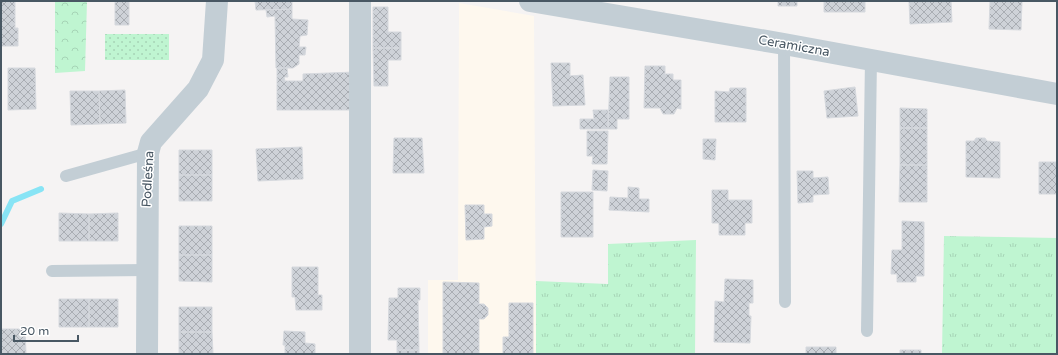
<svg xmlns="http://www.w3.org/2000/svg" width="1058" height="355" font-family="'Varela Round',sans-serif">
	<defs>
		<pattern id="grass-tufts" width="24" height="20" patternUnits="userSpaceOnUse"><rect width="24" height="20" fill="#bff5d1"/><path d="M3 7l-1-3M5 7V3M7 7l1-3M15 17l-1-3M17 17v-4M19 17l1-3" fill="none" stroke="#a6d4b6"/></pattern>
		<pattern id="forest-crowns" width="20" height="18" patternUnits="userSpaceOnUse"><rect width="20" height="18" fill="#bff5d1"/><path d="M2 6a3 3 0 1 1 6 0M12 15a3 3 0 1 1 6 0" fill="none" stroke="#a6d4b6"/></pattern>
		<pattern id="park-dots" width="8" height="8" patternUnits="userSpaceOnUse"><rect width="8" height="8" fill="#bff5d1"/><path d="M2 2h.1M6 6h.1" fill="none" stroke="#a6d4b6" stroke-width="1.8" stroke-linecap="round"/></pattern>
		<pattern id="building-cross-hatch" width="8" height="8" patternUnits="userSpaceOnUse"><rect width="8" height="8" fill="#ced2d8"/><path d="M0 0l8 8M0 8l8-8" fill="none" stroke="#a9adb3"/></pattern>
	</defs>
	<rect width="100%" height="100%" fill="#f5f3f3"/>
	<path fill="#fef8ee" d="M459,3L534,16L536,354H428V280H458Z"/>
	<path fill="url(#grass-tufts)" d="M944,236L1057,238V354H942Z
		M696,240L695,354H536V281L608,284V244Z"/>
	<path fill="url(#forest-crowns)" d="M55,1H87L85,71L55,73Z"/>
	<path fill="url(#park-dots)" d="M105,34H169V60H105Z"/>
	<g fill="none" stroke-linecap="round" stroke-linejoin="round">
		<path stroke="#88e4f5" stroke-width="6" d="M1,224L12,201L41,189"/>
	</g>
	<path fill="url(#building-cross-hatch)" stroke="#d6d9de" d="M1,1H15V28H18V46H1Z
		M115,1H129V25H115Z
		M255,1H292V9L256,10Z
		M778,1H797V6H778Z
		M824,1H865V12H824Z
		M909,1H951L952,22L910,24Z
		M990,1H1022L1021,30L989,29Z
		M373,7H388V32H401V48H373Z
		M292,9V19L308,20L307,35L300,36L299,47H306L305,55H299V64L293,68H276L275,16L267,17L266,10Z
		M373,48H401V60H388V86H374Z
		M551,63H570V76L583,75L585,105L553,106Z
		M645,66H665V74H673V80H681V109L677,108L674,114H663L660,108H644Z
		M8,68H35L36,109L8,110Z
		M277,68H287L288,77H284L285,81H303V74L355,72V110H277Z
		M610,77H629V119H617V129H608Z
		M855,87L858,116L827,118L824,91Z
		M730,88H746V122H715V91L729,92Z
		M125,90L126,123L100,124L99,91Z
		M70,91H99L100,124L71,125Z
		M900,108L927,109V128H900Z
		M593,110H608V129H580V119H594Z
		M900,128H927V165H900Z
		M587,131H608L607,164H592L593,156H587Z
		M394,138H422L424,173H393Z
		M976,138H985L987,141L1000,142V178L966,177V141H974Z
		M703,139H716L715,160L703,159Z
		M302,147L303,179L258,181L256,149Z
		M179,150H212V175H179Z
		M1039,162H1057V194H1039Z
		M900,165H927V202H899Z
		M593,170L608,171L607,191L592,190Z
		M797,171H813V178L828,177L829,194L813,195V202L798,203Z
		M179,175H212V201H179Z
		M628,187L639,188V199H649V212L609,210L610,197L628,198Z
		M712,190H728V200H752V223H745V235H719V223H712Z
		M561,192H593V237H561Z
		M465,205H484V214H492V226L484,227V239L466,240Z
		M59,213L89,214V241H59Z
		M118,213V241H89V214Z
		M902,221L924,222V276H916V282H897V274H891L892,250H902Z
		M179,226H212V255H179Z
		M179,255H212V282L179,281Z
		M292,267H318V295H322V310H296L295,297H292Z
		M725,279L753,280V303H749V316H751L750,343L714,342L715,301L724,302Z
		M443,282L479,283V304H484L488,308V315L484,319H479V354H443Z
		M398,288H420V300H418L419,350H397V340H388L389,298H398Z
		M59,299H89V327H59Z
		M89,299H118V327H89Z
		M509,303H533V354H503V337H509Z
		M179,307H212V332H179Z
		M1,329H25L26,354H1Z
		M284,331L305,332V343L315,344V354H285V345H283Z
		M179,332H212L213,354H179Z
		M806,347H836V354H806Z
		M397,350H419V354H397Z
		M900,350H921V354H900Z"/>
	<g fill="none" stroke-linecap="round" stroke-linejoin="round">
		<path stroke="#c3ced5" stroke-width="12" d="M784,44L785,302
			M66,176L148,153
			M52,271L146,270
			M867,331L871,59"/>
		<path stroke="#c3ced5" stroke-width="22" d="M530,1L784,44L1057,94
			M147,354L148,153L151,142L198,89L213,60L217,1
			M360,354V1"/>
	</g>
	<g text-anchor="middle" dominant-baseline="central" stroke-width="3" stroke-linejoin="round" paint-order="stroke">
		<g font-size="13" fill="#485763" stroke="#fff">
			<text transform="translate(794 46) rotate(10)">Ceramiczna</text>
			<text transform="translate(148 179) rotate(-87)">Podleśna</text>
		</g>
	</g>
	<rect width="1058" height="355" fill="none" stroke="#485763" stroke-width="4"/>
	<path d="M14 335v6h64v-6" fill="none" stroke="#485763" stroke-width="2"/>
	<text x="20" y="335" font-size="12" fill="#485763" stroke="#ffffff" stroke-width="3" paint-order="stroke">20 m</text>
</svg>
